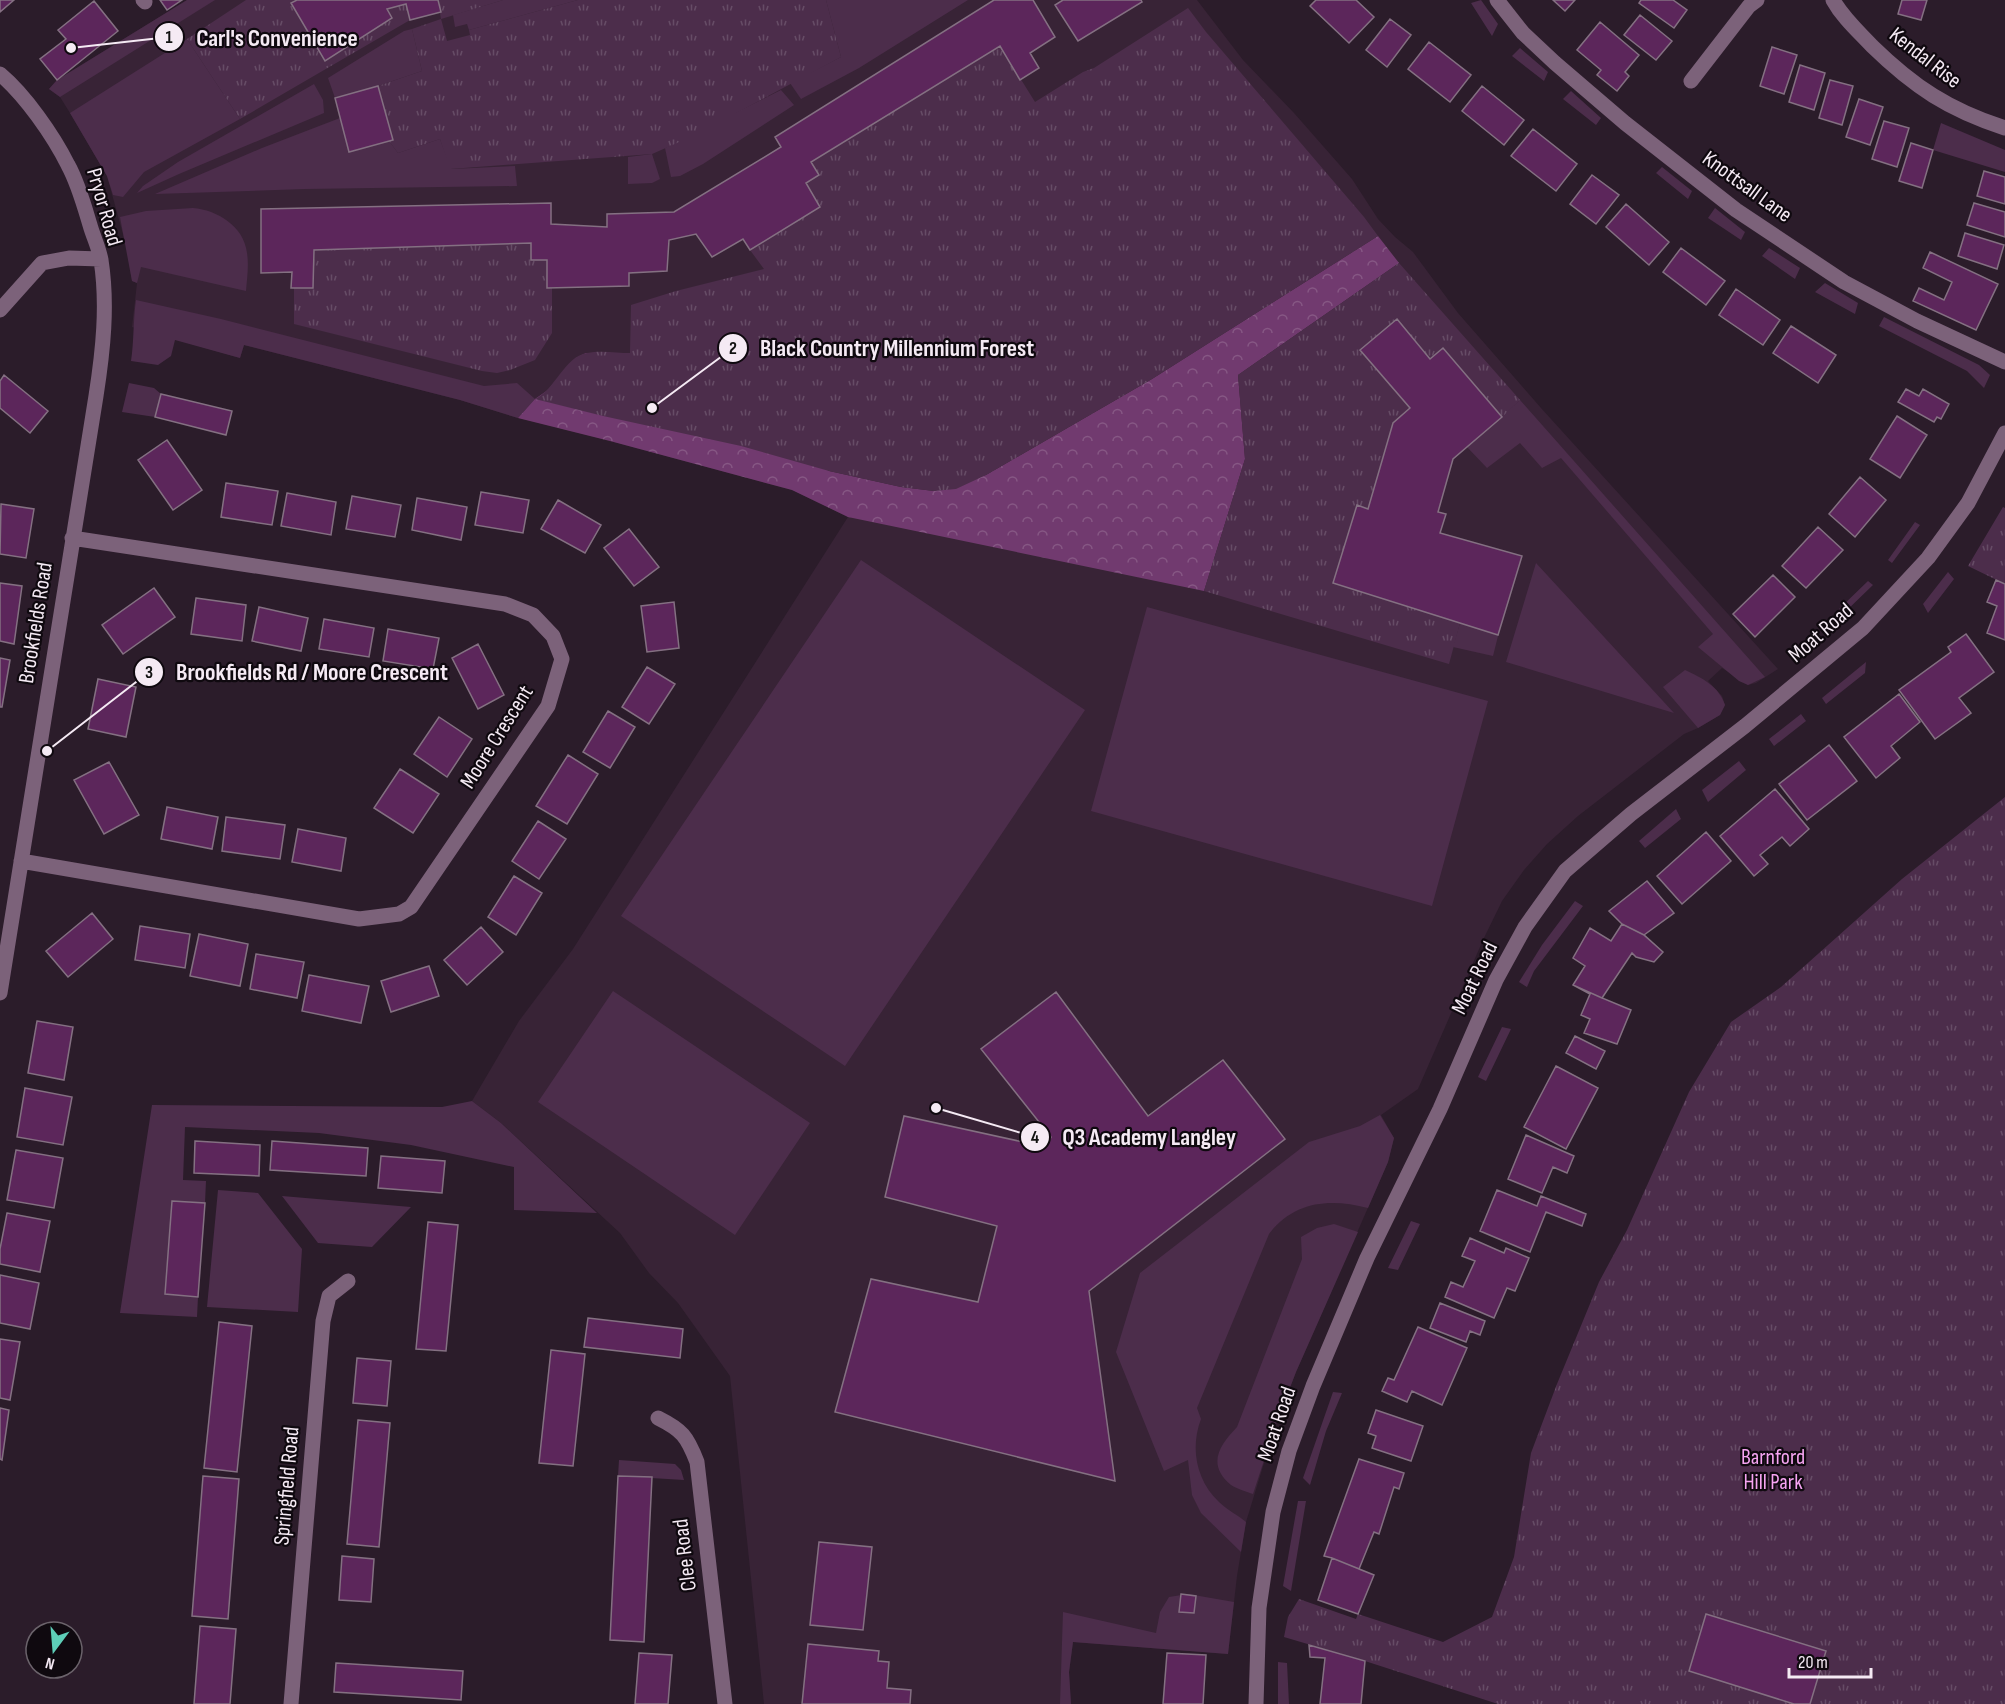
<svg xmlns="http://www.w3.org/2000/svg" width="2005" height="1704" font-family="'Sofia Sans Condensed',sans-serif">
	<defs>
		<pattern id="forest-crowns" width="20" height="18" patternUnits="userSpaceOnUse" patternTransform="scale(1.5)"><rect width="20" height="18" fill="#713a6f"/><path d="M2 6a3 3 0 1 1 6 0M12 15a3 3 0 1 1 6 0" fill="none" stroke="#865784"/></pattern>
		<pattern id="park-tufts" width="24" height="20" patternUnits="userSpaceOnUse" patternTransform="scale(1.5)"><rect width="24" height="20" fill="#4c2d4b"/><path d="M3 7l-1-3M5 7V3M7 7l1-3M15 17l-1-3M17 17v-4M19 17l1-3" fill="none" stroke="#664c66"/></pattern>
	</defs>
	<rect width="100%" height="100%" fill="#2b1c2a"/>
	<path fill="#382336" d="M187,0H1197L1243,60L1294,113L1352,179L1378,219L1395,237L1413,252L1458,313L1541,408L1778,669L1756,683L1748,685L1722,668L1708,681L1722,696L1725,705L1720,715L1698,728L1684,734L1578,816L1547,844L1524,870L1502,901L1483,940L1418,1089L1381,1115L1394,1138L1388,1162L1296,1372L1276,1424L1246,1522L1237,1576L1228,1654L1073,1642L1069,1672L1071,1704H764L730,1376L678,1303L649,1273L620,1233L501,1123L472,1101L519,1021L573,949L848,517L792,490L610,441L518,418L460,400L244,345L240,358L132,327L137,283L132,281L126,245L107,176L70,113L60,97L49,89L57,80Z"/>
	<path fill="#4c2d4b" d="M187,0H215L60,97L49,89L57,80Z
		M503,0H578L469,30L467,24L455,27L453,15Z
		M826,0H968L859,68L801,99L790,83L841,57Z
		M1481,0L1498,24L1492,36L1471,3Z
		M412,29L422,71L378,86L335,98L328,78L404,31Z
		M187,39L240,119L144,172L123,197L113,195L107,176L70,113Z
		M1520,48L1548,72L1544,81L1512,56Z
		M314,84L323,100L324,113L179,174L137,193L143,186L178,162Z
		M781,90L794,105L703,164L680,176L671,177L665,148Z
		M1571,91L1601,118L1596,125L1563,99Z
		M340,118L350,152L389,141L398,153L440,139L451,169L515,166L517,186L305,189L155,194L262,148Z
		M1941,123L2005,150V172L1933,150Z
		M652,154L660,179L652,183L628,184V157Z
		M1662,167L1692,191L1688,199L1656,173Z
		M193,208C217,210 244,226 247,253C249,265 247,279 246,291L141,267L137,283L132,281L120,217L146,211Z
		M1715,208L1745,232L1741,240L1708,218Z
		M1769,248L1800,268L1795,279L1762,256Z
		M1825,283L1858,303L1855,314L1815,292Z
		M136,300L221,319L484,386L517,383L535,399L518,418L460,400L244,345L240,358L175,340L171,356L158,365L131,361C134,341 133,321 136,300Z
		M1884,317L1979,365L1990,375L1984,388L1967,371L1879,326Z
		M129,383L154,388L161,394L155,417L122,412Z
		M1520,400L1765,677L1748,685L1739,681L1698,647L1713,634L1561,458L1542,468L1520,443L1487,468L1467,447Z
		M1915,522L1920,525L1892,563L1888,560Z
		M861,560L1085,710L845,1066L621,916Z
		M1536,563L1674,713L1506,662Z
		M1948,572L1954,579L1928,613L1923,604Z
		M1868,581L1873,585L1844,613L1839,609Z
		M1147,607L1488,701L1432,906L1091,811Z
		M1460,623L1499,632L1493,656L1453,647Z
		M1866,662L1865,673L1826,704L1822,698Z
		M1685,670C1702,678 1719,686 1725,705L1720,715L1698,728L1663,687Z
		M1801,714L1806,721L1774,746L1769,739Z
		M1739,761L1746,770L1708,802L1702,790Z
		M1676,809L1681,819L1645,848L1639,841Z
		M1575,901L1583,906L1534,971L1527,987L1519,982L1542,945Z
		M613,991L810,1123L735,1235L538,1102Z
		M1502,1027L1511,1029L1486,1081L1478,1077Z
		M472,1101L501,1123L597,1213L514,1210V1167L411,1145L319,1133L185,1127L183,1180L206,1181L205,1203L172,1201L165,1294L198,1297L197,1317L120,1313L152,1105L442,1107Z
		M1380,1115L1394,1138L1388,1162L1368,1208C1330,1198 1294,1201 1269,1234L1197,1408L1201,1419C1190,1448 1196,1480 1219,1502C1227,1510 1238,1515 1246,1522L1241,1552L1201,1513L1192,1495L1188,1460L1164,1471L1116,1352L1140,1273L1309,1142L1360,1126Z
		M218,1190L258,1193L302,1249L298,1312L207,1307Z
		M282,1196L411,1207L372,1247L318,1243Z
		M1411,1221L1420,1224L1398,1270L1388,1268Z
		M1334,1224L1358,1232L1296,1372L1276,1424L1253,1494C1247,1492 1237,1489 1231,1485C1206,1464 1220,1445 1237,1427L1302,1259L1301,1237L1317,1228Z
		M1333,1392L1342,1393L1326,1431L1310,1485L1303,1478Z
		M619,1460L675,1464L681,1470L684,1480L618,1476Z
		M1298,1501H1306L1291,1591L1283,1586Z
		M1188,1594L1234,1602L1228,1654L1073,1642L1069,1672L1071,1704H1060L1063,1612L1156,1633L1160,1612L1169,1597Z
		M1278,1662L1287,1663L1289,1704H1278Z"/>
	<path fill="url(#forest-crowns)" d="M1378,236L1399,263L1238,375L1245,459L1204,591L848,517L792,490L610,441L518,418L535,399L548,390L576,358L586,353H630L829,471L901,487L934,491L986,475L1152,379Z"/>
	<path fill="url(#park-tufts)" d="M246,0H297L292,3L325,61L392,18L387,9L406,4L410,20L240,119L187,39Z
		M438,0H503L441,19L447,41L470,35L469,30L578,0H826L841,57L695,135L652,154L450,169L440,139L398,153L389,141L393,140L378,86L422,71L412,29L441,19Z
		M1188,8L1206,32L1364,217L1378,236L1152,379L986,475L956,489L934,491L901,487L829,471L741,446L603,416L535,399C556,389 564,357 587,353C601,350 617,353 630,353L631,305L676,291L764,269L750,250L820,207L806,183L819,175L811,162L1000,46L1035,102L1083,72L1094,68Z
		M531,243V260H547V288H552V333L535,360L510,370L497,373L482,371L294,324V288H313L314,250Z
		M1399,263L1520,400L1502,417L1443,348L1430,359L1397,320L1361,351L1410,408L1368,509L1357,506L1333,583L1460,623L1449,664L1204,591L1245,459L1238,375Z
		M2003,507L2005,508V584L1968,566Z
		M2005,797V1704H1498L1365,1661L1284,1637L1288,1617L1299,1599L1356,1619L1358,1614L1443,1642L1492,1617L1514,1557L1531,1453L1557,1384L1599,1282L1627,1230L1689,1092L1731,1022L1781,987L1902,879Z"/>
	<path fill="#5c265b" stroke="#847082" stroke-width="1.5" d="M0,0H14L0,12Z
		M160,0H182L167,10Z
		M297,0H438L441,12L410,20L406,4L387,9L392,18L325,61L291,3Z
		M994,0H1033L1055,37L1030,53L1039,68L1020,80L1000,46L811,162L819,175L806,183L820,207L750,250L743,239L712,257L696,234L669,240L667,271L629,273V286L547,288V260H531V243L314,250L313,288H291L292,272L261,273V209L551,203V224L607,227V214L674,212L781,147L775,137Z
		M1063,0H1141L1142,2L1078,41L1055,5Z
		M1316,0H1356L1374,17L1349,43L1310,6Z
		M1553,0H1575L1565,11Z
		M1641,0H1673L1687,10L1674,28L1639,3Z
		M1902,0H1927L1921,20L1898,14Z
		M94,1L118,31L57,80L40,59L66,39L58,30Z
		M1640,15L1672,41L1656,60L1624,35Z
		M1390,19L1411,35L1387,67L1366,50Z
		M1600,22L1639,55L1625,72L1629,76L1617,91L1597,75L1601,70L1577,50Z
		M1429,42L1471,75L1450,102L1408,69Z
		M1772,47L1797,55L1784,94L1760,86Z
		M1800,65L1825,73L1814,110L1789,102Z
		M1830,80L1853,86L1842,125L1819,118Z
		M378,86L393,140L349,152L335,98Z
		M1482,86L1524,120L1504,145L1462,111Z
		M1859,99L1883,107L1870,145L1846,137Z
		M1884,121L1909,128L1897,167L1872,159Z
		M1533,129L1577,164L1556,191L1511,156Z
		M1911,143L1933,150L1922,188L1899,181Z
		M1984,171L2005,177V204L1977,196Z
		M1592,175L1619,195L1596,224L1570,204Z
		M1974,203L2005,212V237L1967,225Z
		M1626,204L1669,242L1649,265L1606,227Z
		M1965,233L2004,245L1997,269L1958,256Z
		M1681,248L1725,281L1706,305L1663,272Z
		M1930,252L1998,284L1976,330L1913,301L1919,288L1944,300L1952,282L1923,268Z
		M1736,289L1780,320L1763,345L1719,315Z
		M1397,319L1430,359L1443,348L1502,417L1453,459L1438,512L1446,514L1440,533L1522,556L1498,635L1333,583L1357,505L1368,509L1393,423L1410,408L1360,350Z
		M1791,326L1836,355L1818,383L1773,353Z
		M4,375L48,411L30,433L0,408V381Z
		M1906,389L1919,396L1923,389L1949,404L1941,419L1937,417L1934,422L1898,402Z
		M161,394L232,411L226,435L155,417Z
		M1897,416L1927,435L1900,478L1870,459Z
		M167,440L202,490L173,510L138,460Z
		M1860,477L1886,500L1855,537L1829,514Z
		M226,483L278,491L272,525L221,517Z
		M481,492L529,500L523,533L475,525Z
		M287,493L336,502L331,535L281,526Z
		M352,496L401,505L395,537L346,529Z
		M417,498L467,507L461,540L412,530Z
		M558,500L601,525L585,553L541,529Z
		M1,504L34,509L26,558L0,554Z
		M1818,527L1843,550L1806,588L1782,566Z
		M629,529L659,567L634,586L604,548Z
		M1773,575L1795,597L1755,637L1733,614Z
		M1996,580L2005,584V640L1987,633L1997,606L1987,602Z
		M0,583L22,586L14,644L0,641Z
		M154,588L175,617L123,654L102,625Z
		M196,598L246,605L242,641L191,634Z
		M674,602L679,648L647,652L641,606Z
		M259,607L308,618L301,651L252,641Z
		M324,619L374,628L369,657L319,649Z
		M388,629L439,638L433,669L383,661Z
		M1966,634L1994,672L1959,698L1971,713L1935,739L1899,690L1951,652L1948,647Z
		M478,644L504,695L478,709L452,658Z
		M0,658L10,660L2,707H0Z
		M647,667L675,684L649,724L622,707Z
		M98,679L136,687L126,737L88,729Z
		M1899,694L1920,722L1891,746L1900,758L1876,778L1844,737Z
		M608,711L635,727L610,768L583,752Z
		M439,717L472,739L447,777L414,754Z
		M1829,745L1857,781L1807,820L1779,784Z
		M568,755L598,774L567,824L536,806Z
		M109,762L139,815L104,834L74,780Z
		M400,769L439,794L413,833L374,808Z
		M1775,789L1809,829L1790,846L1782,837L1760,855L1768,864L1754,876L1720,836Z
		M167,807L218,817L212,849L161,839Z
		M226,817L285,825L280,859L222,851Z
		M538,821L566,839L539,879L512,861Z
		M298,829L346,838L341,871L292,862Z
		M1706,832L1731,861L1682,904L1657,876Z
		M514,876L542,893L516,935L488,917Z
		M1647,881L1674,913L1644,935L1663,952L1654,962L1636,957L1632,953L1602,998L1631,1010L1617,1044L1584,1033L1590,1019L1581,1015L1590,994L1573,985L1585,966L1573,958L1590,928L1611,941L1622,924L1609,911Z
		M92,913L113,939L68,977L46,951Z
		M1622,924L1644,935L1663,952L1654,962L1636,957L1632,953L1602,998L1573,985L1585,966L1573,958L1590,928L1611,941Z
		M140,926L190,934L185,968L135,960Z
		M481,927L503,952L467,985L444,960Z
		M199,934L248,944L240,986L190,976Z
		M256,954L304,962L297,998L250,989Z
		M429,966L439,996L391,1012L381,981Z
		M309,975L369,986L361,1023L302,1011Z
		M1056,992L1148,1116L1223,1060L1285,1139L1089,1291L1115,1481L835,1412L871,1279L978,1302L997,1226L885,1197L904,1116L1046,1147L1051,1137L981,1049Z
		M37,1021L73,1027L64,1080L28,1073Z
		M1575,1036L1605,1051L1596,1069L1566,1053Z
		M1556,1066L1598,1088L1566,1149L1524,1127Z
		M25,1088L72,1097L63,1145L17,1137Z
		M1526,1135L1574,1156L1567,1173L1553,1167L1542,1193L1508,1179Z
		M195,1141L260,1145L259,1176L194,1173Z
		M272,1141L368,1148L366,1176L270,1170Z
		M16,1150L63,1158L54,1208L7,1200Z
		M381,1156L445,1161L442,1193L378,1188Z
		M1497,1190L1537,1206L1541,1196L1586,1214L1582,1226L1546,1212L1530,1252L1480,1231Z
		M172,1201L205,1203L198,1297L165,1294Z
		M7,1213L50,1221L40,1272L0,1264V1249Z
		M428,1222L458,1225L446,1351L416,1349Z
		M1470,1238L1504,1253L1506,1248L1529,1258L1515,1291L1507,1288L1494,1318L1445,1297L1451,1282L1463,1287L1475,1261L1462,1256Z
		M0,1275L39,1283L30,1329L0,1323Z
		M1440,1303L1485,1321L1480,1335L1470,1331L1466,1342L1430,1328Z
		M588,1318L683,1329L680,1358L584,1347Z
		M219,1322L252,1326L237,1472L204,1468Z
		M1418,1327L1467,1348L1442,1405L1412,1391L1407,1402L1382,1391L1388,1378L1394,1380Z
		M0,1339L20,1342L10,1400L0,1398Z
		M551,1350L585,1354L573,1466L539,1463Z
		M357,1358L391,1361L387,1406L353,1403Z
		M0,1408L9,1410L2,1460L0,1459Z
		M1376,1410L1423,1426L1411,1461L1372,1448L1376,1436L1368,1433Z
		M358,1420L390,1423L379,1547L347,1544Z
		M1359,1459L1404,1473L1399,1489L1394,1487L1379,1534L1374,1532L1359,1569L1374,1575L1358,1614L1318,1600L1332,1558L1324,1556Z
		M203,1476L239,1479L228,1619L192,1616Z
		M618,1476L652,1477L644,1642L610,1640Z
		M819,1542L872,1547L863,1630L810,1625Z
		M342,1556L374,1559L371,1602L339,1600Z
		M1332,1558L1374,1575L1358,1614L1318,1600Z
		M1181,1594L1196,1596L1194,1613L1179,1612Z
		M1706,1614L1826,1651L1810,1704H1794L1689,1671Z
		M200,1626L236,1629L230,1704H194Z
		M808,1644L879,1651L878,1661L889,1662L887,1688L911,1690L910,1704H802Z
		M1309,1645L1365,1661L1361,1704H1320L1325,1658L1310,1657Z
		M639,1653L672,1655L668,1704H635Z
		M1167,1653L1206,1655L1203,1704H1163Z
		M336,1663L463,1671L461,1700L334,1692Z"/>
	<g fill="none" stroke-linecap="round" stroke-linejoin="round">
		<path stroke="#7c627a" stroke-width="15" d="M143,0L145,2
			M1497,0L1523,33L1555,63L1625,123L1736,210L1844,282L1917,321L2005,362
			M1833,0C1843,18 1858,31 1872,46C1914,87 1949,110 2005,128
			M0,74C25,95 53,135 68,165C78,183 84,205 90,225C93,236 99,248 101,260C108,305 103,351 96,396L0,993
			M1691,81L1749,6L1757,0
			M0,310L42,263L69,258L101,259
			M21,861L359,919L399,914L411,907L548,706L562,659L553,636L533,615L505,604L72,538
			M658,1418C682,1430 687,1436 697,1462L725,1704
			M291,1704L323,1321L329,1296L348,1281
			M1256,1704L1259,1608L1273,1512L1289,1451L1313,1386L1367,1258L1440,1109L1496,980L1525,927L1565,871L1631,814L1745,726L1863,628L1928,558L1968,503L2005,433"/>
	</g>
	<g text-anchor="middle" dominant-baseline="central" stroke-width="4.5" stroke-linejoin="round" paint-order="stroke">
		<g font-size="22" fill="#f5eaf4" stroke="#0f090f">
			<text transform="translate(1925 58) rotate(38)">Kendal Rise</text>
			<text transform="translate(1747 187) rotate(36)">Knottsall Lane</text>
			<text transform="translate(104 207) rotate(74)">Pryor Road</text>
			<text transform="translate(36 623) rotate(-81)">Brookfields Road</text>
			<text transform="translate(1821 633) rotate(-41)">Moat Road</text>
			<text transform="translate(497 737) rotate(-58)">Moore Crescent</text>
			<text transform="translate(1475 978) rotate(-64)">Moat Road</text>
			<text transform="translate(1277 1424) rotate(-71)">Moat Road</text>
			<text transform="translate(287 1486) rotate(-85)">Springfield Road</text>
			<text transform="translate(685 1555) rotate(-97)">Clee Road</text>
		</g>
		<g font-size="22" fill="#f6a4f2" stroke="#0f090f">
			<text x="1773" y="1457">Barnford<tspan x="1773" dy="25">Hill Park</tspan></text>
		</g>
	</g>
	<path fill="none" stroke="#f5eaf4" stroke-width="2" d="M71 48L169 37M652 408L733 348M47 751L149 672M936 1108L1035 1137"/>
	<g fill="#f5eaf4" stroke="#0f090f" stroke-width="2">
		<circle cx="71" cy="48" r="6"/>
		<circle cx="652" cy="408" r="6"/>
		<circle cx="47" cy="751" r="6"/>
		<circle cx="936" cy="1108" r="6"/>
		<circle cx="169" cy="37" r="15"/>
		<circle cx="733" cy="348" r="15"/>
		<circle cx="149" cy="672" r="15"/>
		<circle cx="1035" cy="1137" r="15"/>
	</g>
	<g font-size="18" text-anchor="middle" font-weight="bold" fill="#111">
		<text x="169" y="43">1</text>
		<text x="733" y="354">2</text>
		<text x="149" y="678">3</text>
		<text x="1035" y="1143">4</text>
	</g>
	<g font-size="24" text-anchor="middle" font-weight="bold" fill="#f5eaf4" stroke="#0f090f" stroke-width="4.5" stroke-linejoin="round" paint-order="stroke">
		<text x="277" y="46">Carl's Convenience</text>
		<text x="897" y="356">Black Country Millennium Forest</text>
		<text x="312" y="680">Brookfields Rd / Moore Crescent</text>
		<text x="1149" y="1145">Q3 Academy Langley</text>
	</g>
	<g transform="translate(54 1650) rotate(196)"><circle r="28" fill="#0f090f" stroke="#6b636b" stroke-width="1.5"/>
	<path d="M0-4.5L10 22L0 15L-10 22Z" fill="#5eceb8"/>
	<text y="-9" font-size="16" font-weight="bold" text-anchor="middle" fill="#f5eaf4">N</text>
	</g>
	<path d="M1789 1668v9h82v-9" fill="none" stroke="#f5eaf4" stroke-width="3"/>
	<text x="1798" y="1668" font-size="18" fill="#f5eaf4" stroke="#0f090f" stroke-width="4.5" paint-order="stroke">20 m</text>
</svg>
